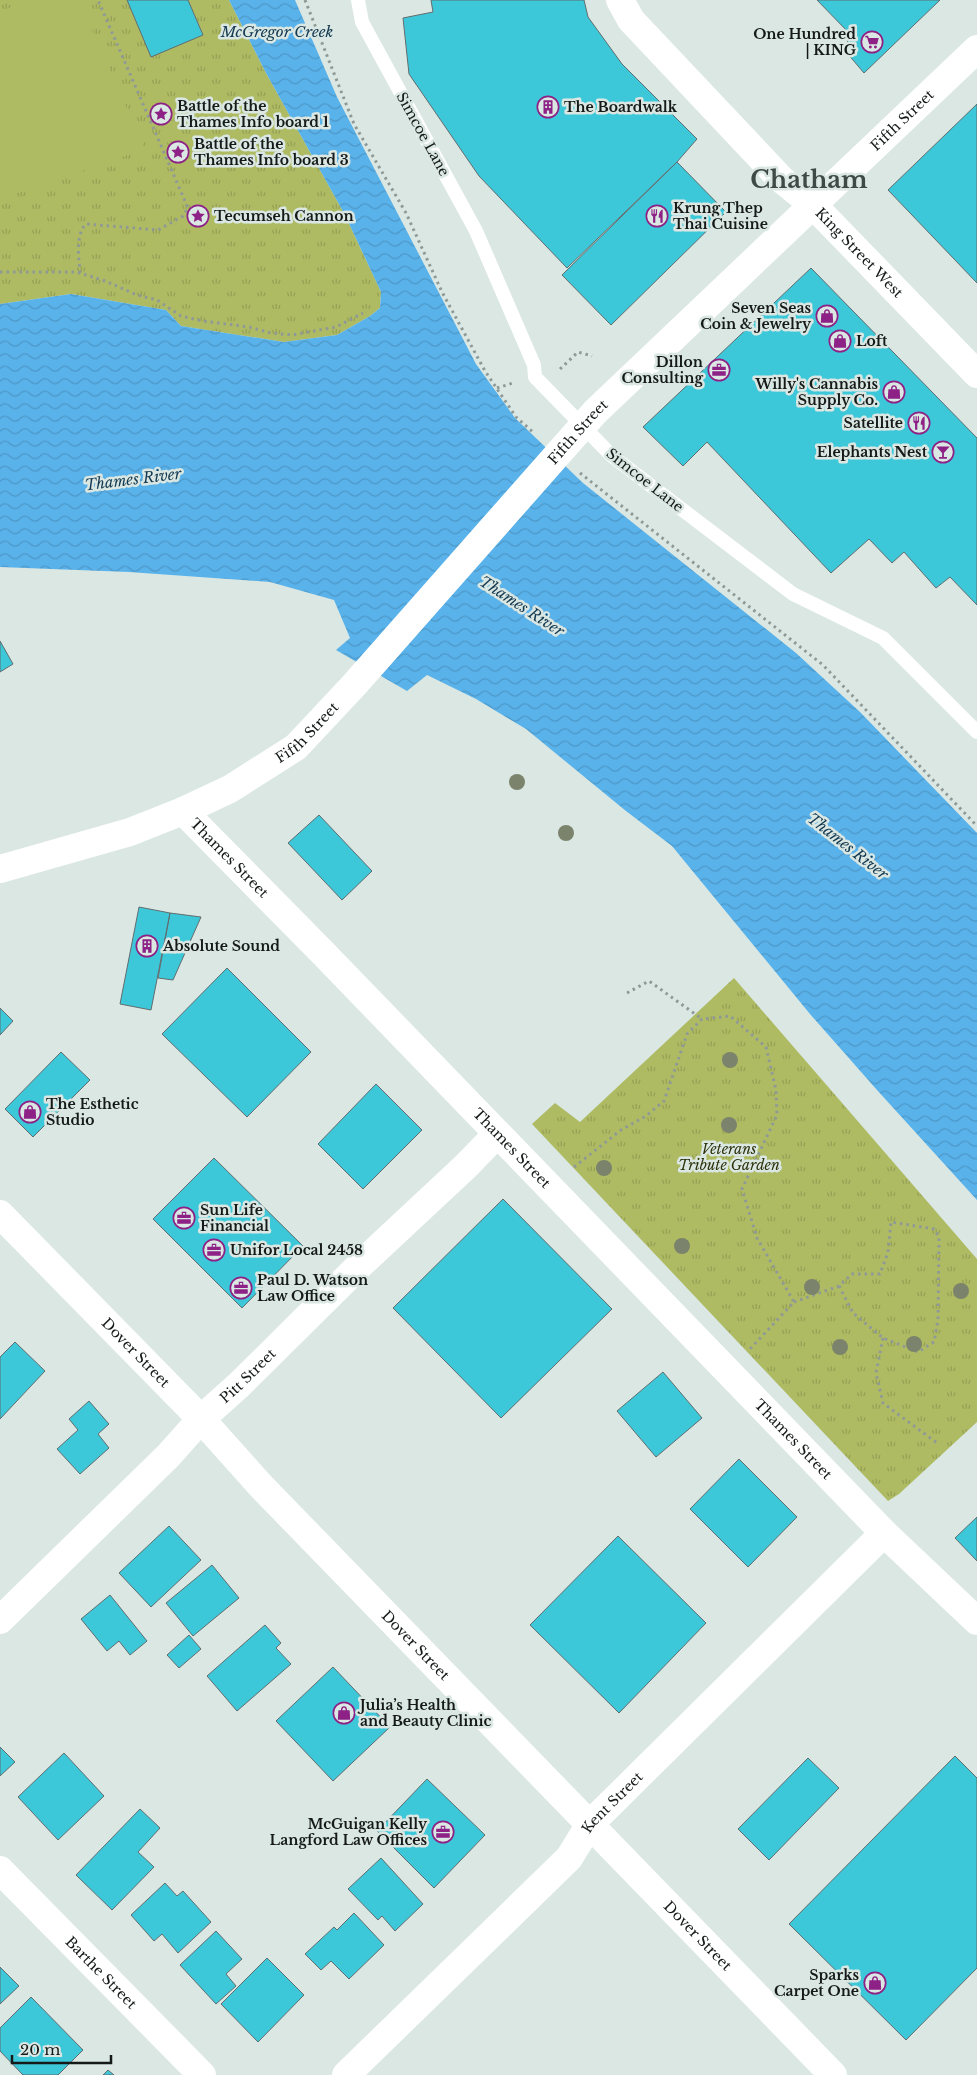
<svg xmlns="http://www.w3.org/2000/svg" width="977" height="2075" font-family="'Libre Baskerville',serif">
	<defs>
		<pattern id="park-tufts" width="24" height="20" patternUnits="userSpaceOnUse" patternTransform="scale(1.25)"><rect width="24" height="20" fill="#afbb63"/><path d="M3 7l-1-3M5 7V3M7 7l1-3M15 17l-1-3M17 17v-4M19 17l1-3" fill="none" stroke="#96a055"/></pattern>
		<pattern id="water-waves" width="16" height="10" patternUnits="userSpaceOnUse" patternTransform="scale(1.25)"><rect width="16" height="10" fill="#59b2ea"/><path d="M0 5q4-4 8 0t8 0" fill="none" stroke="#4d98c8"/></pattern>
	</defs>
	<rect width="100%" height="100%" fill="#dae7e3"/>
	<path fill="url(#park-tufts)" d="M0,0H229L266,73L345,215L381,292L380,308L370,316L337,335L284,342L181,326L166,310L71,294L0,304Z
		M734,978L977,1259V1422L899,1494L888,1501L532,1124L555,1103L580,1122Z"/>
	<path fill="#afbb63" d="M28,0H79L145,149L0,199V12Z"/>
	<path fill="url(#water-waves)" d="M229,0H295L337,97L476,364L515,418L583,483L796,653L860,712L977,833V1200L877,1090L810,1014L672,846L626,811L526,729L476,699L427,675L407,691L336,650L350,638L334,600L270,582L129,572L0,567V304L71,294L166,310L181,326L284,342L337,335L370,316L380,308L381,292L345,215L266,73Z"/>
	<path fill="#3dc8da" stroke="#616d6f" d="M127,0H188L203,35L151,57Z
		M431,0H584L588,17L622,64L697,139L677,162L567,268L479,176L409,74L403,18L433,12Z
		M817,0H940L864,73L847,53L848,32Z
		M977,104V283L888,190Z
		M677,162L726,212L611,325L562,275Z
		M811,268L977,438V605L950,577L936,588L904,552L892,563L869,539L831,573L707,442L683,466L643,427Z
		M0,641L13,664L0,672Z
		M319,815L372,871L342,900L288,843Z
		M139,907L170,913L151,1010L120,1004Z
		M170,913L201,917L173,980L158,978Z
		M227,968L311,1052L247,1117L162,1034Z
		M0,1008L13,1021L0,1035Z
		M61,1052L90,1080L33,1137L5,1109Z
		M376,1084L422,1130L363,1189L318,1144Z
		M214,1158L303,1246L242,1308L153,1219Z
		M503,1199L612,1309L501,1418L393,1308Z
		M15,1342L45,1371L0,1419V1357Z
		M663,1372L702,1418L656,1457L617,1411Z
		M89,1401L109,1424L98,1434L109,1448L80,1474L57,1449L78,1430L69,1419Z
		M739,1459L797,1517L748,1567L690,1509Z
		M977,1517V1561L955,1538Z
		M169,1526L201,1560L151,1607L119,1573Z
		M618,1536L706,1623L619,1713L530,1625Z
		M212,1565L239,1598L193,1636L166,1603Z
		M110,1595L147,1641L130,1655L119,1641L107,1651L81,1619Z
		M265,1625L281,1643L276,1648L291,1664L237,1711L207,1676Z
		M189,1635L201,1649L179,1668L167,1655Z
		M333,1667L390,1727L333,1781L276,1721Z
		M0,1747L15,1762L0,1776Z
		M64,1753L104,1796L58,1840L18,1797Z
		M955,1756L977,1778V1968L906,2040L789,1924Z
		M808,1758L839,1788L769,1860L738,1829Z
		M427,1779L485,1835L434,1888L377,1831Z
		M140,1809L160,1828L138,1852L154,1867L112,1910L76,1875Z
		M381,1858L423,1904L395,1931L382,1916L378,1920L348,1889Z
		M165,1883L177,1896L183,1891L211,1922L178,1953L162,1934L154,1941L131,1915Z
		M354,1913L384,1945L349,1979L331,1961L321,1970L305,1954L334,1927L337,1930Z
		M216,1931L242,1959L226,1974L236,1986L216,2004L180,1965Z
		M267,1958L304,1995L258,2042L221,2004Z
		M0,1967L19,1986L0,2004Z
		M31,1997L83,2050L58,2075H23L0,2051V2028Z
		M108,2070L114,2075H103Z"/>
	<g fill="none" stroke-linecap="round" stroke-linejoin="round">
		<path stroke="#8f9996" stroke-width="3" stroke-dasharray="2.5 4" stroke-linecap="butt" d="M305,0L354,124L406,213L442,292L485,371L516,417L534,433
			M0,272H77L105,281L137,295L157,300L181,316L203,321L249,327L271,333L292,335L336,327L363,313
			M80,273C79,260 75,234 86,224L158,230L183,216L188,208L98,0
			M560,369L578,352L592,356
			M497,388L513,383
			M580,473L823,665L977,826
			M627,993L649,981L702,1019
			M574,1167L621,1130L646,1116L664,1101L687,1034L702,1019L730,1016L766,1047L776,1090L777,1115L742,1189L757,1238L794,1302L749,1350
			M794,1302L839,1286L852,1274H880L888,1252L891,1222L934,1229L939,1237L938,1320L934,1342L918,1352L883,1338L853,1313L839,1286
			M883,1338L876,1373L883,1403L937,1443"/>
		<path stroke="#fff" stroke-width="14" d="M358,0L362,22L476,231L534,365L535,377L612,456L793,594L883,638L977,732"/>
		<g stroke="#fff" stroke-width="28">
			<path id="s1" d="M183,811L324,954L884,1533L977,1621"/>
			<path id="s2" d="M0,1214L201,1419L260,1485L833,2075"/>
			<path id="s3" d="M0,1620L168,1456L201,1419L239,1385L361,1264L466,1166L497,1134"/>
			<path id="s4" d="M0,1870L202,2075"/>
			<path id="s5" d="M346,2075L569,1858L590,1824L884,1533"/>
		</g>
		<g stroke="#fff" stroke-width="28">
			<path id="s6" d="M620,0L631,20L781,179L813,205L977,374"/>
			<path id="s7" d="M0,869L130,832L183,811L230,789L296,747L355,684L595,412L977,49"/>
		</g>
	</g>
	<g fill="#7b836c">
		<circle cx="517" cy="782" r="8"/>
		<circle cx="566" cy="833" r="8"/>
		<circle cx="730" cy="1060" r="8"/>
		<circle cx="729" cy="1125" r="8"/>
		<circle cx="604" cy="1168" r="8"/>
		<circle cx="682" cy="1246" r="8"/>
		<circle cx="812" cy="1287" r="8"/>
		<circle cx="961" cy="1291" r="8"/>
		<circle cx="914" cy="1344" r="8"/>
		<circle cx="840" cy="1347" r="8"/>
	</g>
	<defs>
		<g id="supermarket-ring" transform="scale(1.125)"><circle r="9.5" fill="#dae7e3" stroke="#8d2186" stroke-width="1.5"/><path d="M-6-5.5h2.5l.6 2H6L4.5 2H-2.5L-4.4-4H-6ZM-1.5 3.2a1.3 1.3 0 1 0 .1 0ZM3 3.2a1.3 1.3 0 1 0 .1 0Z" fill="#8d2186"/></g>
		<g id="building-ring" transform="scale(1.125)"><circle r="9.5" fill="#dae7e3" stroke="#8d2186" stroke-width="1.5"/><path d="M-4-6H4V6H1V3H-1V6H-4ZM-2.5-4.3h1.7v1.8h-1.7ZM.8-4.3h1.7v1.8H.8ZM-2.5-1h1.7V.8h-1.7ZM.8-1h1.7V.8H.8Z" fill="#8d2186"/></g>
		<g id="sight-ring" transform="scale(1.125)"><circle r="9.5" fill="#dae7e3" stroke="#8d2186" stroke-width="1.5"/><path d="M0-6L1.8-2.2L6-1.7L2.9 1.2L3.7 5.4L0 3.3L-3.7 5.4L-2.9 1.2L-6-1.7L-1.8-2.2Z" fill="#8d2186"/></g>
		<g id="restaurant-ring" transform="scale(1.125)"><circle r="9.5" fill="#dae7e3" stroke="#8d2186" stroke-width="1.5"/><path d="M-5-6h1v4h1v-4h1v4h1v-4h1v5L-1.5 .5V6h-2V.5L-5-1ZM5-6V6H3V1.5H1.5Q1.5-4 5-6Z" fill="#8d2186"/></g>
		<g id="shop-ring" transform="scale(1.125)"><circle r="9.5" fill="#dae7e3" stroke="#8d2186" stroke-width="1.5"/><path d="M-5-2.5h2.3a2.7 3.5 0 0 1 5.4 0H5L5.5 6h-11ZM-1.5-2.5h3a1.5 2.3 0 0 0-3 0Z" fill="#8d2186"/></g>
		<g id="office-ring" transform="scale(1.125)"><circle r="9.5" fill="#dae7e3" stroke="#8d2186" stroke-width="1.5"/><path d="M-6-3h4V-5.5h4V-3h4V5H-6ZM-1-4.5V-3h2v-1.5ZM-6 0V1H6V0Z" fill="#8d2186"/></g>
		<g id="bar-ring" transform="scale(1.125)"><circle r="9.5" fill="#dae7e3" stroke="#8d2186" stroke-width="1.5"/><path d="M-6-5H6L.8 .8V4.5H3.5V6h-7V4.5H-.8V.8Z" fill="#8d2186"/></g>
	</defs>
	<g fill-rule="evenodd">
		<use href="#supermarket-ring" x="872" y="42"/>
		<use href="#building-ring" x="548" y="107"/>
		<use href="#sight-ring" x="161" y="114"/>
		<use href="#sight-ring" x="178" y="152"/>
		<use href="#sight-ring" x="198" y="216"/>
		<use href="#restaurant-ring" x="657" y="216"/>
		<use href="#shop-ring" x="827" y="316"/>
		<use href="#shop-ring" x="840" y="341"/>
		<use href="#office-ring" x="719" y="370"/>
		<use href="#shop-ring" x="894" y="392"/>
		<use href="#restaurant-ring" x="919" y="423"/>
		<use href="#bar-ring" x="943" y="452"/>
		<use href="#building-ring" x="147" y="946"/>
		<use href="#shop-ring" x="30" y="1112"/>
		<use href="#office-ring" x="184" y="1218"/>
		<use href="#office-ring" x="214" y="1250"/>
		<use href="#office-ring" x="241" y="1288"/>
		<use href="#shop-ring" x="344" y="1713"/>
		<use href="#office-ring" x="443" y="1832"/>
		<use href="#shop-ring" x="875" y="1983"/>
	</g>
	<g text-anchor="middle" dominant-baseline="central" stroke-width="5" stroke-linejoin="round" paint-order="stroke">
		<g font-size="14" font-weight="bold" fill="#151a19" stroke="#dae7e3" text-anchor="start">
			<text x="856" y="34" text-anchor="end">One Hundred<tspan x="856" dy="16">| KING</tspan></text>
			<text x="177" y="106">Battle of the<tspan x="177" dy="16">Thames Info board 1</tspan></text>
			<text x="564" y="107">The Boardwalk</text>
			<text x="194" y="144">Battle of the<tspan x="194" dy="16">Thames Info board 3</tspan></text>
			<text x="673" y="208">Krung Thep<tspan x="673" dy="16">Thai Cuisine</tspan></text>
			<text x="214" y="216">Tecumseh Cannon</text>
			<text x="811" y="308" text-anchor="end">Seven Seas<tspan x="811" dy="16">Coin &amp; Jewelry</tspan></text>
			<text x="856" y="341">Loft</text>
			<text x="703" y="362" text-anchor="end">Dillon<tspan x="703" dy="16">Consulting</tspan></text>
			<text x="878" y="384" text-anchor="end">Willy's Cannabis<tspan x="878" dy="16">Supply Co.</tspan></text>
			<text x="903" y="423" text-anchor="end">Satellite</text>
			<text x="927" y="452" text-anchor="end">Elephants Nest</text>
			<text x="163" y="946">Absolute Sound</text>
			<text x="46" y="1104">The Esthetic<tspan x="46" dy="16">Studio</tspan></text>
			<text x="200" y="1210">Sun Life<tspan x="200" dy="16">Financial</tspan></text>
			<text x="230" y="1250">Unifor Local 2458</text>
			<text x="257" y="1280">Paul D. Watson<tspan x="257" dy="16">Law Office</tspan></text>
			<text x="360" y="1705">Julia’s Health<tspan x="360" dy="16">and Beauty Clinic</tspan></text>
			<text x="427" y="1824" text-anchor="end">McGuigan Kelly<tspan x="427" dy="16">Langford Law Offices</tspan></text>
			<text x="859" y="1975" text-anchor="end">Sparks<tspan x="859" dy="16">Carpet One</tspan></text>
		</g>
		<g font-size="14" fill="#151a19" stroke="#dae7e3">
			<text stroke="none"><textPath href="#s7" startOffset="1195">Fifth Street</textPath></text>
			<text transform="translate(423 134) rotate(61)">Simcoe Lane</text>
			<text stroke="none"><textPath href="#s6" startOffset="349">King Street West</textPath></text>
			<text stroke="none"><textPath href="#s7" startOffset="745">Fifth Street</textPath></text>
			<text transform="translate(645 480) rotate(38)">Simcoe Lane</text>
			<text stroke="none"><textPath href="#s7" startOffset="340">Fifth Street</textPath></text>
			<text stroke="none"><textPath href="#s1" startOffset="66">Thames Street</textPath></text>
			<text stroke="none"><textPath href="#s1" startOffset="471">Thames Street</textPath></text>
			<text stroke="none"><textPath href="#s2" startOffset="194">Dover Street</textPath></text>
			<text stroke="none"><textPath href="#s3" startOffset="348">Pitt Street</textPath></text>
			<text stroke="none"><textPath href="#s1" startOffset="876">Thames Street</textPath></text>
			<text stroke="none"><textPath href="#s2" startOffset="599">Dover Street</textPath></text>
			<text stroke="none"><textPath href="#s5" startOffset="382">Kent Street</textPath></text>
			<text stroke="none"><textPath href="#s2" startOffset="1004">Dover Street</textPath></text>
			<text stroke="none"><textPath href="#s4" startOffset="144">Barthe Street</textPath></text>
		</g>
		<g font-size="14" font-style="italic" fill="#2d310a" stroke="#dae7e3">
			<text x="729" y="1149">Veterans<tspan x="729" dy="16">Tribute Garden</tspan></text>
		</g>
		<g font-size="15" font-style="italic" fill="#133950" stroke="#dae7e3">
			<text x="277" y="31">McGregor Creek</text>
			<text transform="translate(133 479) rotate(-7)">Thames River</text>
			<text transform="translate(522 606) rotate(33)">Thames River</text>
			<text transform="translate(848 846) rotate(38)">Thames River</text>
		</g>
		<g font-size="24" font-weight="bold" fill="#3f4a47" stroke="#dae7e3">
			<text x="809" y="179">Chatham</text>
		</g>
	</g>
	<path d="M12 2055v8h99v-8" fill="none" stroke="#151a19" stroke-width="2.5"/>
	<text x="20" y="2055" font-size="15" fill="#151a19" stroke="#dae7e3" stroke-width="4" paint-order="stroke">20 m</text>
</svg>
